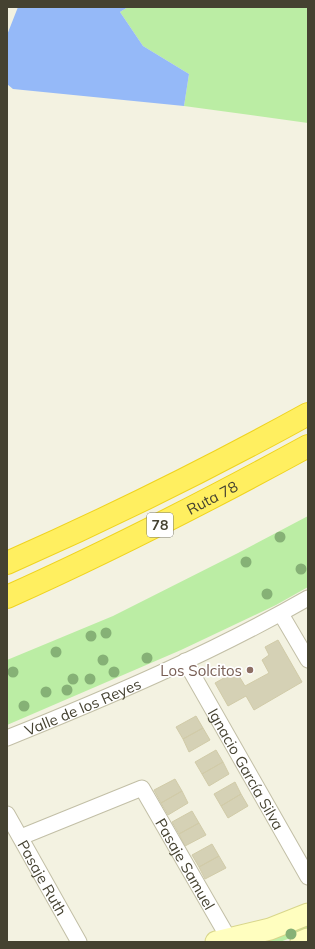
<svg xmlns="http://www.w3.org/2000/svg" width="315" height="949" font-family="Mulish,sans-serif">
	<rect width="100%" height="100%" fill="#f3f2e1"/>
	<path fill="#bbeda4" d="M128,7H308V123L184,106L189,74L143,46L120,12Z
		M308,516V587L276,605L181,650L7,725V660L113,616L238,553Z
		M308,923V931L280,942H253Z"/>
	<path fill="#95b9f8" d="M18,7H128L120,12L143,46L189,74L184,106L13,89L7,84V35Z"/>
	<path fill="#d5d1b5" stroke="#d1cba8" d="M278,640L302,682L254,710L246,696L228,706L215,683L236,671L245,686L269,673L262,660L269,655L265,647Z
		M196,716L203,728L183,739L176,727Z
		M203,728L210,740L189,752L183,739Z
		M216,750L223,762L202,774L195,762Z
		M223,762L229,774L209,786L202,774Z
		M175,779L182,791L161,803L154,790Z
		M235,782L241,794L221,806L214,794Z
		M182,791L188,803L168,815L161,803Z
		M241,794L248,806L228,818L221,806Z
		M192,811L199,823L179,834L172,822Z
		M199,823L206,835L185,846L179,834Z
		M212,844L219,856L199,867L192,855Z
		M219,856L226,868L205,879L199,867Z"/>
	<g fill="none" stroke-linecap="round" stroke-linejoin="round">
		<g stroke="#c2bfa6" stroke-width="17">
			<g id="street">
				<path d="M281,614L308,660"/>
				<path id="s1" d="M185,661L308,877"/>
				<path id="s2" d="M7,738C109,697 212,653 308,598"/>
				<path id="s3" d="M7,814L79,942"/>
				<path id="s4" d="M21,837L142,788L229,939"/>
			</g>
		</g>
		<g stroke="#d8d68b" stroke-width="23">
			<path id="secondary" d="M216,942L270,929L308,914
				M301,942L308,939"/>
		</g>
		<g stroke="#efd31f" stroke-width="24">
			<g id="highway">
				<path d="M7,563C109,518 210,468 308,414"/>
				<path id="s5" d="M7,597C110,551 209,500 308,446"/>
			</g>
		</g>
		<use href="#street" stroke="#fff" stroke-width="15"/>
		<use href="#secondary" stroke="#fffebf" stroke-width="21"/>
		<use href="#highway" stroke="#ffef60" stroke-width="22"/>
	</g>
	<g fill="#86b176">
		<circle cx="280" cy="537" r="5.5"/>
		<circle cx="246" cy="562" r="5.5"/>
		<circle cx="301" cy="569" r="5.5"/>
		<circle cx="267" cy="594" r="5.5"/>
		<circle cx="106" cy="633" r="5.5"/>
		<circle cx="91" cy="636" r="5.5"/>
		<circle cx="56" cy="652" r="5.5"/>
		<circle cx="147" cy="658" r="5.5"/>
		<circle cx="103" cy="660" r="5.5"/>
		<circle cx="13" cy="672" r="5.5"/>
		<circle cx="114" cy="672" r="5.5"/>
		<circle cx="73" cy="679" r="5.5"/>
		<circle cx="90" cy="679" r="5.5"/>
		<circle cx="67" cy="690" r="5.5"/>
		<circle cx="46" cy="692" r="5.5"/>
		<circle cx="24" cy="706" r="5.5"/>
		<circle cx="291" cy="934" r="5.5"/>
	</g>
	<circle fill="#8d6e63" stroke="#fff" stroke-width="1.5" cx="250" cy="670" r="4"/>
	<g text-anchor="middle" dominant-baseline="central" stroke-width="3.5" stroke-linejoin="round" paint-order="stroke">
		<rect fill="#fff" stroke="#7d7b6f" stroke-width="1" x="147" y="513" width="26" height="24" rx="3"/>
		<g font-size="14" font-weight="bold" fill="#454231">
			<text x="160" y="525">78</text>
		</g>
		<g font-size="15" fill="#454231" stroke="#fff">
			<text stroke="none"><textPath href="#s5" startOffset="228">Ruta 78</textPath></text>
			<text stroke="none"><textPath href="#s2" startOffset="82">Valle de los Reyes</textPath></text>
			<text stroke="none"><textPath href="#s1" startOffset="124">Ignacio García Silva</textPath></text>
			<text stroke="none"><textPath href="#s4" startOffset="218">Pasaje Samuel</textPath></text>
			<text stroke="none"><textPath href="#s3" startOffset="73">Pasaje Ruth</textPath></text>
		</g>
		<g font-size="15" fill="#785e54" stroke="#fff" text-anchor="end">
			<text x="242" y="670">Los Solcitos</text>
		</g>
	</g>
	<rect width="315" height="949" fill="none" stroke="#454231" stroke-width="16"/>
</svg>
